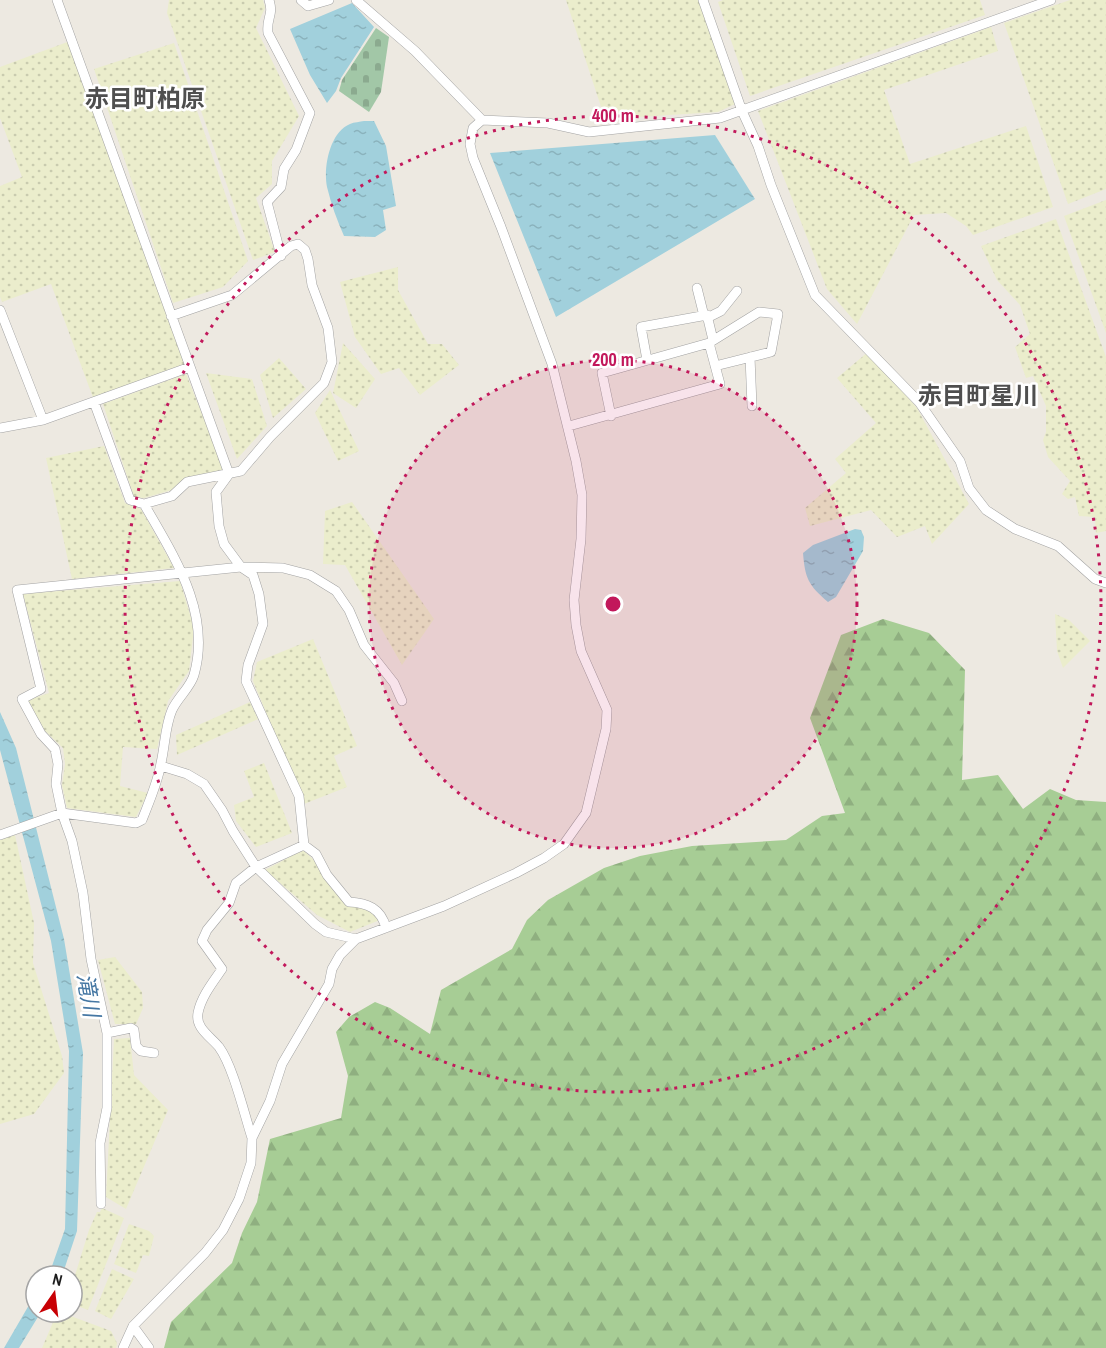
<svg xmlns="http://www.w3.org/2000/svg" width="1106" height="1348" font-family="'Archivo Narrow','Noto Sans JP',sans-serif">
	<defs>
		<pattern id="farmland-dots" width="8" height="8" patternUnits="userSpaceOnUse" patternTransform="scale(1.5)"><rect width="8" height="8" fill="#ebedcc"/><path d="M2 2h.1M6 6h.1" fill="none" stroke="#c9cbaf" stroke-width="1.8" stroke-linecap="round"/></pattern>
		<pattern id="forest-firs" width="22" height="20" patternUnits="userSpaceOnUse" patternTransform="scale(1.5)"><rect width="22" height="20" fill="#a7cd95"/><path d="M5 1l3.5 6h-7zM16 11l3.5 6h-7z" fill="#8faf80"/></pattern>
		<pattern id="cemetery-stones" width="16" height="16" patternUnits="userSpaceOnUse" patternTransform="scale(1.5)"><rect width="16" height="16" fill="#a2c7a7"/><path d="M2 7V4a2 2 0 0 1 4 0v3zM10 15v-3a2 2 0 0 1 4 0v3z" fill="#8baa8f"/></pattern>
		<pattern id="water-ripples" width="26" height="14" patternUnits="userSpaceOnUse" patternTransform="scale(1.5)"><rect width="26" height="14" fill="#a1d0dc"/><path d="M2 4q2-2 4 0t4 0M15 11q2-2 4 0t4 0" fill="none" stroke="#8ab2bc"/></pattern>
	</defs>
	<rect width="100%" height="100%" fill="#ede9e1"/>
	<path fill="url(#farmland-dots)" d="M169,0H263L265,8L256,28L299,116L272,161V184L256,198L275,252L253,260L167,13Z
		M566,0H700L737,103L718,112L605,119Z
		M723,0H980L985,15L750,96L718,2Z
		M1070,0H1106V189L1068,204L1004,23Z
		M991,27L998,51L884,90L910,164L1026,126L1053,207L973,235L966,226L946,213L914,215L857,324L827,289L758,111Z
		M70,41L192,367L95,403L51,284L2,302L0,297V186L22,177L0,118V67Z
		M174,43L248,261L223,287L173,303L94,69Z
		M1106,200V333L1064,216Z
		M1056,219L1106,357V531L1096,533L1095,517L1079,516L1075,497L1068,499L1062,494L1070,481L1048,457L1043,440L1046,432V406L1033,376L1026,378L1015,347L1030,334L1020,305L997,280L981,246Z
		M398,267V290L428,344H442L459,365L420,395L399,368L381,374L355,337L340,282Z
		M343,343L375,379L356,408L333,393Z
		M868,352L917,408L969,504L932,544L925,526L897,537L871,510L810,526L805,508L846,473L835,459L876,423L837,378Z
		M279,358L306,389L273,418L260,375Z
		M206,373L252,379L267,426L237,459Z
		M186,374L225,471L188,477L172,490L144,498L134,497L103,404Z
		M330,390L359,451L338,461L315,413Z
		M104,446L125,503L141,509L174,568L72,579L46,458Z
		M352,502L434,619L402,665L345,565L323,564L325,511Z
		M180,581L194,628L189,671L168,701L157,749L123,747L120,786L148,793L136,817L67,808L62,785L65,764L63,748L44,730L28,700L49,693L23,594Z
		M1055,614L1069,620L1090,641L1063,668L1057,651Z
		M313,639L357,746L334,756L347,787L304,804L253,681L257,662Z
		M250,702L258,719L177,755L176,735Z
		M264,763L292,833L256,847L236,821L234,805L254,797L244,771Z
		M15,835L34,923L33,963L62,1056L64,1073L34,1114L0,1124V840Z
		M303,850L316,862L347,904L364,906L380,920L350,932L317,915L265,870Z
		M115,957L142,992L143,1008L136,1024H115L98,960Z
		M130,1038L134,1075L168,1110L126,1209L106,1197L114,1039Z
		M102,1208L124,1218L88,1310L72,1304L76,1290L72,1285L89,1230L97,1212H100Z
		M129,1224L149,1231L154,1236L149,1256L143,1255L136,1273L114,1264Z
		M112,1269L134,1279L111,1319L95,1311Z
		M57,1313L68,1315L111,1331L117,1343L116,1348H42Z"/>
	<path fill="url(#forest-firs)" d="M883,619L929,633L965,670L962,780L998,775L1023,809L1050,789L1076,800L1106,802V1348H164L171,1322L232,1263L242,1233L257,1202L270,1139L341,1118L348,1076L336,1032L349,1017L375,1002L390,1008L430,1034L441,990L512,949L527,920L548,900L604,868L640,856L692,846L786,840L822,816L845,813L810,718L841,635Z"/>
	<path fill="url(#cemetery-stones)" d="M376,28L389,37L381,92L369,112L339,91L342,80Z"/>
	<path fill="url(#water-ripples)" d="M352,3L374,27L341,78L336,91L327,103L310,75L290,29Z
		M364,121H374L386,146L396,206L383,210L386,230L375,237L344,236C337,220 331,204 327,187C323,167 330,132 350,124C354,122 360,122 364,121Z
		M715,135L755,199L556,317L490,153Z
		M855,529L861,530L864,537L863,551L836,597L828,602C808,585 805,578 803,553L813,545Z
		M0,712L16,748L64,939L83,1053L77,1231L62,1276H46L52,1266L65,1229L69,1051L51,941L0,750Z
		M36,1293V1312H41L19,1348H4Z"/>
	<g fill="none" stroke-linecap="round" stroke-linejoin="round">
		<g stroke="#a3a3a3" stroke-width="10">
			<path id="minor" d="M57,0L229,474
				M269,0C274,16 266,17 268,33L310,113L296,150L284,169L281,187L267,202L281,256
				M301,0L308,6L329,0
				M356,0L415,51L482,120L548,123L589,132L720,118L1051,0
				M703,0L742,111L758,146L771,185L815,295L919,402L960,461L969,488L986,510L1015,529L1058,546L1095,579L1106,583
				M697,288L704,316
				M0,310L43,420
				M707,318L721,311L737,291
				M750,357L752,406
				M647,360L641,327L707,315L713,340
				M94,402L130,500L144,504L172,496L187,482L241,471L270,437L324,383L332,362L328,328L312,285L308,259L305,250L298,244L291,246L232,295L171,316
				M611,416L602,373L709,343L759,312L778,314L771,352L715,366
				M569,426L720,384L709,343
				M0,428L43,420L190,367
				M229,474L216,492L219,526L224,544L241,567L253,575L259,594L263,624L248,665L246,681L299,796L304,845L316,854L327,875L349,902C367,903 381,908 386,928
				M161,766L187,774L204,784L222,810L233,831L256,867L315,924L326,932L356,939
				M0,835L62,813L136,823L142,820C149,802 158,782 161,763C165,746 165,726 172,710C178,697 190,688 194,675C212,612 173,555 144,504
				M107,1033L131,1028L134,1030L136,1046L141,1051L154,1053
				M252,1138C244,1113 233,1066 219,1047C211,1037 195,1028 198,1013C201,997 213,982 222,969L202,941L207,930L229,903L236,883L256,867L304,845
				M101,1204L100,1143L107,1108V1033L91,959L83,893L72,841L62,813L56,784L58,764L55,749L41,734L22,699L41,689L17,590L241,567L283,568L310,575L336,591L349,610L364,645L394,683L402,701
				M133,1326L149,1348
				M123,1348L133,1326L205,1253L223,1230L239,1199L251,1163L252,1138L270,1101L282,1064L329,984L332,969L340,955L356,939L444,906L516,873L544,858L564,844L586,813L606,729L607,710L581,651L576,625L574,600L581,539L582,495L576,461L552,364L501,227L473,158L470,144L473,128L482,120"/>
		</g>
		<use href="#minor" stroke="#fff" stroke-width="9"/>
	</g>
	<circle cx="613" cy="604" r="244" fill="#c2185b" fill-opacity=".12"/>
	<g fill="none" stroke="#c2185b" stroke-width="3" stroke-dasharray="3 6">
		<circle cx="613" cy="604" r="244"/>
		<circle cx="613" cy="604" r="488"/>
	</g>
	<g text-anchor="middle" dominant-baseline="central" stroke-width="5" stroke-linejoin="round" paint-order="stroke">
		<g font-size="22" font-style="italic" fill="#4577a3" stroke="#fff">
			<text transform="translate(89 995) rotate(80)">滝川</text>
		</g>
		<g font-size="24" font-weight="bold" fill="#4f4f4f" stroke="#fff">
			<text x="145" y="98">赤目町柏原</text>
			<text x="978" y="395">赤目町星川</text>
		</g>
	</g>
	<circle cx="613" cy="604" r="9" fill="#c2185b" stroke="#fff" stroke-width="3"/>
	<g font-size="18" text-anchor="middle" font-weight="bold" fill="#c2185b" stroke="#fff" stroke-width="5" stroke-linejoin="round" paint-order="stroke">
		<text x="613" y="122">400 m</text>
		<text x="613" y="366">200 m</text>
	</g>
	<g transform="translate(54 1294) rotate(14)"><circle r="28" fill="#ffffff" stroke="#a4a4a4" stroke-width="1.5"/>
	<path d="M0-4.5L10 22L0 15L-10 22Z" fill="#c80004"/>
	<text y="-9" font-size="16" font-weight="bold" text-anchor="middle" fill="#1c1c1c">N</text>
	</g>
</svg>
